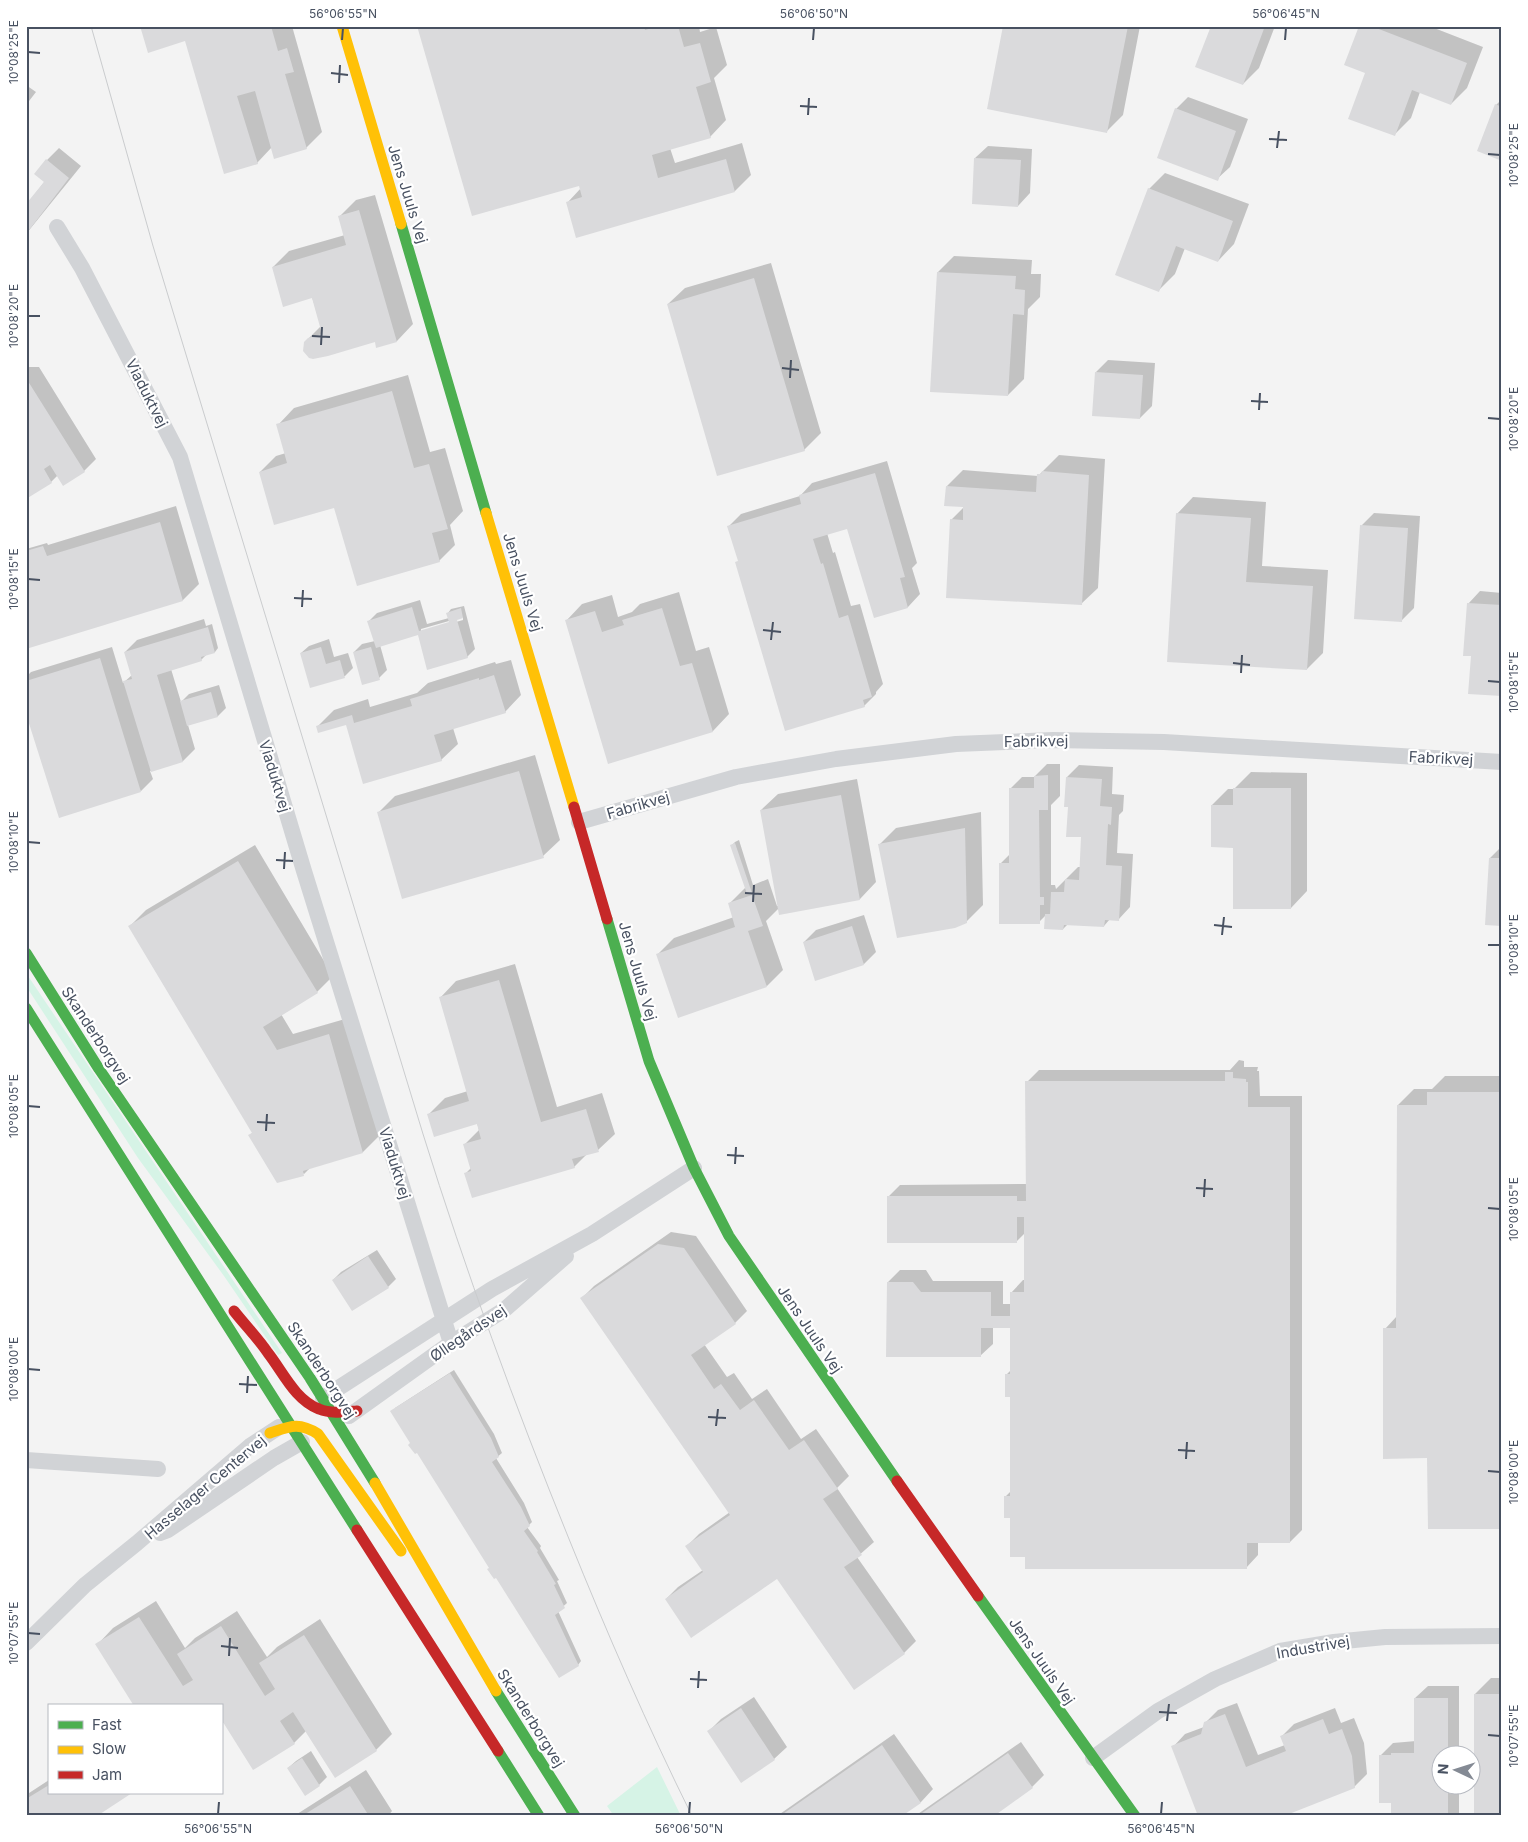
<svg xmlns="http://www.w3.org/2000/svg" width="1528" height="1842" font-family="Inter,sans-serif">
	<rect width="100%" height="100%" fill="#f3f3f3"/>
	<path fill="#d6f3e6" d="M26,973L282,1353L278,1355L224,1276L138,1158L26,986Z
		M657,1767L681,1816H614L607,1806Z"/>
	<path fill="#0003" fill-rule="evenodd" d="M141,26H292L322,132L306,148L272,147L257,163L186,40Z
		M418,26H699L700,32L716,27L727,65L714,78L726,120L710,137L670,148L675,163L742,143L751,175L735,191L568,202L581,188L580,184Z
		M1004,26H1140L1123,115L1106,132Z
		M1212,26H1275L1259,68L1243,84Z
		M1360,26H1429L1483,47L1467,88L1451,104L1420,92L1411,118L1394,135L1367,72Z
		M26,85L36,92L26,105Z
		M1188,97L1248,119L1230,167L1217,179L1176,109Z
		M1502,99V159L1496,105Z
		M988,146L1032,149L1030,193L1018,206L975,158Z
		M59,148L81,166L26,234V202L28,203L45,181L47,160Z
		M1165,173L1249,204L1234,244L1218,261L1185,248L1175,274L1159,290L1149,189Z
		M375,195L413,324L397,341L377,346L376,340L305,342L321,326L312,297L273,267L289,251L345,235L339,217L356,200Z
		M954,256L1032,260L1031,274H1041L1040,297L1028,309L1024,379L1008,395L938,272Z
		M771,263L821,433L804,450L668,304L685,288Z
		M1108,360L1155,363L1152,406L1140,418L1096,372Z
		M26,367H39L96,459L84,471L58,475L51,482L26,497Z
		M408,375L430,452L445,448L463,511L450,525L455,545L439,561L335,506L260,472L276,456L286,453L278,425L294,408Z
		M1059,455L1105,459L1098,588L1081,604L951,520L965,506L947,486L963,470L1038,476Z
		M887,461L917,563L912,568L920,594L908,607L875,616L848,527L827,533L833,553L835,552L851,606L860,604L883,684L876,692V694L864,706L739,560L729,526L741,514L800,496L812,483Z
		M1193,497L1266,502L1262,566L1328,570L1323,653L1307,669L1177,514Z
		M176,506L199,584L183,600L26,648V549L47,543L48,545Z
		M1374,513L1420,516L1414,608L1402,620L1362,525Z
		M1480,591L1502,593V695L1472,655L1468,604Z
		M679,592L696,651L709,647L729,714L713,731L609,762L566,621L582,604L612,595L618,617L632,612L640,604Z
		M420,600L427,624L449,618L448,613L451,609L464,606L475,649L467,657L419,634L380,645L387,670L379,678L354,652L362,644L375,641L369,621L377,613ZM463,617V620L421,632V629Z
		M204,619L206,626L212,624L218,648L215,652L207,654L201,660L171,669L181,702L189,694L219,685L226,708L218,716L188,725L195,749L183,761L150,771L153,779L141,791L26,710V677L31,672L112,647L123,683L132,675L125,652L137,640Z
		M329,639L334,657L348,653L353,668L345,676L311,687L301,653L309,646Z
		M511,660L521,695L505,712L453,728L458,744L441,760L346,723L318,726L334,710L368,699L370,707L417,693L428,683L495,662L496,664Z
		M535,755L560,840L543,856L378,813L395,796Z
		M1047,764H1060V796L1051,805V885H1055L1056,889L1078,867H1081L1082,836L1069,806L1067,777L1079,765L1113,767L1112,794L1124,795L1123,811L1119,815L1117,853L1133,854L1130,907L1118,920L1110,919L1104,926L1068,924L1063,929L1046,915L1039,922L1000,864L1010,854V789L1022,777H1034Z
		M1251,772L1307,773V891L1291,908L1234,846L1212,805L1228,789H1234Z
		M857,779L876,882L860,899L779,908L766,921L783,970L767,986L658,954L674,938L734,917L729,904L746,887L732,845L735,842L739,840L753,885L768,879L777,906H779L761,810L778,794Z
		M981,812L983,905L966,922L879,845L896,828Z
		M255,845L333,976L317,992L281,1014L293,1034L345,1019L379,1136L363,1152L311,1167L304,1174L250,1135L253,1132L130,926L146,910Z
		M1502,846V925L1490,858Z
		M864,915L876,952L864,964L804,942L816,930Z
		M515,964L557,1107L602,1093L615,1134L598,1150L587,1154L574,1167L466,1173L472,1167L465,1144L479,1130L477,1123L429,1114L445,1098L468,1091L440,998L456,981Z
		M1239,1060L1244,1061V1067H1258L1257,1071H1259L1260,1096H1302V1530L1290,1542H1258V1555L1246,1568L1026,1555L1011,1516L1006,1496L1011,1491V1396L1006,1375L1011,1370V1327H993V1344L980,1356L888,1282L900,1270H926L933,1281H1003V1304H1011V1293L1023,1280H1025V1233L1017,1241L888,1197L900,1185L1027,1184V1082L1039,1070H1230Z
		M1445,1076H1502V1528L1428,1457L1385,1329L1397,1316L1398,1105L1414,1089H1432Z
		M671,1232L696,1236L747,1311L735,1323L704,1344L727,1377L734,1373L752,1399L767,1389L801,1439L816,1429L849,1476L837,1488L874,1542L857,1557L916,1641L904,1653L777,1577L666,1599L678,1587L703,1570L687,1546L699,1534L730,1512L582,1298L594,1286Z
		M377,1250L396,1279L388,1287L333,1280L341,1272Z
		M454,1370L494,1434L502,1453L496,1458L524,1503L532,1522L527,1527L541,1546L540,1548L559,1580L557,1581L567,1603L558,1611L581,1661L578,1665L490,1568L412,1443L395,1408Z
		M156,1601L185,1648L195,1638L237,1611L267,1657L277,1647L320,1619L392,1734L376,1750L306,1731L294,1743L224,1722L221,1725V1706H135L97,1645L113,1628Z
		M1491,1678H1502V1816L1475,1694Z
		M1428,1686H1459V1754H1440V1784H1459V1816H1393L1392,1802L1380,1756L1393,1743L1416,1741L1415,1698Z
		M754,1697L787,1747L774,1759L709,1731L721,1719Z
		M1237,1703L1258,1755L1285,1745L1282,1736L1294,1724L1335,1708L1341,1723L1354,1718L1364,1743L1367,1774L1354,1787L1282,1815L1173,1747L1185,1734L1204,1727L1205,1723L1218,1710Z
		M894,1734L933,1789L921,1802L900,1816H777Z
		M1021,1742L1044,1775L1032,1787L992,1816H915Z
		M311,1751L327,1777L319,1785L305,1794L288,1768L296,1761Z
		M366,1770L392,1811L388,1816H294Z
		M49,1780V1793L26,1816V1795Z"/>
	<path fill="#dadadc" d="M140,26H271L278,51L287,48L294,72L285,74L307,149L274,159L255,91L237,96L258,164L224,174L185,41L148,53Z
		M417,26H644L645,30L659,26H678L684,47L700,43L711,82L696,87L711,138L652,155L658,178L726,159L735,192L576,238L566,202L582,197L579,186L472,216Z
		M1003,26H1128L1107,133L987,109Z
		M1211,26H1265L1243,85L1195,67Z
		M1359,26H1371L1467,63L1451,105L1412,90L1395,136L1348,119L1365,73L1344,65Z
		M1495,104L1502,107V161L1477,151Z
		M1175,108L1236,131L1218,181L1157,158Z
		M974,158L1021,160L1018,207L972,204Z
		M46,159L69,178L26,234V204L44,182L34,174Z
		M1148,188L1233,221L1218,262L1176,246L1159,292L1115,275Z
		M359,210L397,342L376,348L375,342L328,356L313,359L309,358L303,351L304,342L308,338L322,334L312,298L283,307L272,267L346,245L338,216Z
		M937,272L1016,276L1015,289L1025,290L1024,315L1013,314L1008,396L930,392Z
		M754,278L805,451L717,476L667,304Z
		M1095,372L1143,375L1140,419L1092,416Z
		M26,378L85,472L63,486L50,465L44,469L52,483L26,499Z
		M392,391L414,468L429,464L448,529L432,533L440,562L357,586L334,508L274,525L259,472L287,463L276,424Z
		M1042,471L1089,475L1082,605L946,598L950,519L963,520V507L944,506L946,486L1036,492L1037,474H1041Z
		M875,473L905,577L900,578L908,608L874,618L847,529L813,539L821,564L823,563L839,618L848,615L872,697L863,700L865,707L785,731L735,562L738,561L727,526L801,504L799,495Z
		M1176,513L1251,518L1246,582L1313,586L1307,670L1167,662Z
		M160,522L183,601L26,649V551L43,546L47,556Z
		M1360,525L1408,528L1402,622L1354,619Z
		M1467,603L1502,605V696L1468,694L1471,656H1463Z
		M412,607L419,631L449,622L446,613L461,608L463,618L457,620L468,658L427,670L418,635L376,648L367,621Z
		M662,608L680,666L692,663L713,732L608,764L565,620L595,611L602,632L624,625L622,620Z
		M208,627L215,653L201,657L202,661L157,675L183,762L151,772L123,681L132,679L124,652Z
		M321,647L326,664L340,660L345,678L310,688L300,653Z
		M371,647L380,680L362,685L353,652Z
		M100,658L141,792L59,818L26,714V681Z
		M494,675L506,713L434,735L442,761L363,784L346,725L318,733L316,726L352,715L354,723L412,706L410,699L479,678V680Z
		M211,692L218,717L187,726L180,701Z
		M519,771L544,858L402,899L377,812Z
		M1048,775V810H1039L1040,897H1044V905H1040V924H999V863H1009V788H1034V776Z
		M1066,777L1102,779L1100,806L1112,807L1111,825L1108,824L1106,865L1122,866L1119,921L1105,920L1104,927L1064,925L1063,930L1044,929L1045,914H1050L1051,892H1064L1065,879L1079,880L1081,837H1066L1068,807H1064Z
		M1233,788H1291V909H1233V848L1211,847V805H1233Z
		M841,795L860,900L779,915L760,810Z
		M965,828L967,923L955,928L897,938L878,844Z
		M735,843L752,893L747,894L730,845Z
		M1489,858H1502V926L1485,925Z
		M238,861L318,993L263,1027L277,1050L329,1034L363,1153L303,1171L304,1176L277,1183L248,1135L252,1133L128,926Z
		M752,895L763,926L748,931L767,987L678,1018L656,954L735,927L728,903Z
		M852,926L864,965L815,981L803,942Z
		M499,980L541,1122L586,1109L599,1152L572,1159L575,1168L472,1198L464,1173L471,1171L463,1144L481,1139L477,1124L434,1137L427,1114L469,1101L439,997Z
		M1225,1072H1233V1078L1246,1079V1082H1248V1107H1290V1543H1247V1569H1025V1557H1010V1518H1004V1496H1010V1397H1005V1374H1010V1328H981V1357H886L887,1282H913L921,1292H991V1316H1010V1292H1024V1217H1017V1243H887V1196H1017V1201H1026L1025,1081H1225Z
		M1427,1092H1502V1529H1428L1427,1458L1383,1459V1328H1396L1397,1105H1427Z
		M658,1244L684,1248L736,1324L691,1355L714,1389L721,1384L740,1410L754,1400L789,1450L804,1440L838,1489L823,1499L862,1555L844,1567L905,1654L854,1690L777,1579L691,1638L665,1599L703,1572L685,1546L730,1515L580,1298Z
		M368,1256L389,1288L352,1311L332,1280Z
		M450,1373L491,1438L499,1457L492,1462L521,1507L530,1526L524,1531L538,1551L537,1552L556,1584L554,1585L565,1608L555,1615L579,1666L559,1678L496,1578L494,1579L487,1569L489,1568L417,1453L415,1454L408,1445L410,1443L390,1411Z
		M139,1617L183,1686L193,1680L177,1654L221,1626L265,1696L275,1689L259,1663L304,1635L377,1751L335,1778L293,1712L280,1721L295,1744L253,1770L221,1719V1706H213L212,1704L209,1706H134L95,1644Z
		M1474,1694H1502V1816H1474Z
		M1414,1698H1448V1754H1440V1784H1448V1816H1391V1803H1379V1755H1391V1753H1414Z
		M741,1708L775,1760L741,1783L707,1731Z
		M1225,1714L1246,1767L1286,1751L1280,1736L1323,1719L1329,1734L1342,1729L1352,1756L1355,1788L1284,1816H1198L1171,1746L1201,1734L1204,1722Z
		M882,1745L921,1803L902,1816H780Z
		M1008,1753L1033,1788L994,1816H918Z
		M302,1758L320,1786L305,1796L287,1768Z
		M49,1785V1793H132L97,1816H26V1799Z
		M350,1786L369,1816H302Z"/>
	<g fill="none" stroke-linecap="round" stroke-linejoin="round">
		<path stroke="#d1d3d6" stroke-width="16" d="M57,227L82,268L180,457L304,871L451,1343
			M579,822L736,777L836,759L956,744L1053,740L1164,742L1502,762
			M323,1398L492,1289L592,1234L694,1168
			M349,1416L451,1343L504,1310L566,1256
			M26,1460L158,1469
			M160,1533L168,1530L274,1458L302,1442
			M26,1643L85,1585L137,1543L250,1446L279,1427
			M1093,1758L1158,1711L1215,1679L1280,1651L1334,1642L1385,1637L1502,1636"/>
		<path stroke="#4caf50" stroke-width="11" d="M401,224L486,513
			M607,919L649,1061L694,1168L729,1236L897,1481
			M26,953L99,1069L310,1378L375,1483
			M26,1008L357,1530
			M978,1596L1135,1816
			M496,1691L575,1816
			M498,1751L539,1816"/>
		<path stroke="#ffc107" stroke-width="11" d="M342,26L401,224
			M486,513L574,807
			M270,1433C291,1426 299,1422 318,1434L401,1551
			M375,1483L496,1691"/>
		<path stroke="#c62828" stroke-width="11" d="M574,807L607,919
			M234,1311C245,1325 258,1338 268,1353C283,1372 295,1400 319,1409C331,1414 345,1412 357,1411
			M897,1481L978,1596
			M357,1530L498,1751"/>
		<path stroke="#caccce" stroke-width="1" d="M91,26L153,246L423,1134C466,1272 515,1406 569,1539C607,1633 647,1725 692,1816"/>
	</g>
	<path fill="none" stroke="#485161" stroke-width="2" d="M342,40L343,28M813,40L814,28M1285,40L1286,28M28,52L40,53M331,73L348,75M339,83L340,65M800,106L817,107M808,115L809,98M1269,139L1287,140M1277,148L1279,131M1488,154L1500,155M28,316H40M312,336L330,337M321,345L322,327M782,368L799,370M790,378L791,360M1251,401L1268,402M1259,410L1260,393M1488,418L1500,419M28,579L40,580M294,598L312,599M302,607L303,590M763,630L781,632M771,640L773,622M1233,663L1250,665M1241,673L1242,655M1488,681L1500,682M28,842L40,843M276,860L293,861M284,869L285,852M745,893L762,894M753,902L754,885M1214,925L1232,927M1222,935L1224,917M1488,945H1500M28,1106L40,1107M257,1122L275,1123M266,1131L267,1114M727,1155L744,1156M735,1164L736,1147M1196,1188L1213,1189M1204,1197L1205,1179M1488,1208L1500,1209M28,1369L40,1370M239,1384L257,1385M247,1393L248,1376M708,1417L726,1418M716,1426L718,1409M1178,1450L1195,1451M1186,1459L1187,1442M1488,1471L1500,1472M28,1633L40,1634M221,1646L238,1648M229,1656L230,1638M690,1679L707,1680M698,1688L699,1671M1159,1712L1177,1713M1167,1721L1169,1704M1488,1735L1500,1736M218,1814L219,1802M689,1814L690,1802M1161,1814L1162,1802"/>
	<g text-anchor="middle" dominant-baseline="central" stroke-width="4.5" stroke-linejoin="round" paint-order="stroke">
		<g font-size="15" fill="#485161" stroke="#fff">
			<text transform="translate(408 194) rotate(73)">Jens Juuls Vej</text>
			<text transform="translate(147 393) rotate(63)">Viaduktvej</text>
			<text transform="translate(523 582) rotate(73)">Jens Juuls Vej</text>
			<text transform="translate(1036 741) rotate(-1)">Fabrikvej</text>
			<text transform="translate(1441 758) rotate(3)">Fabrikvej</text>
			<text transform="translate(275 776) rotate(73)">Viaduktvej</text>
			<text transform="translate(638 805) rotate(-16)">Fabrikvej</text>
			<text transform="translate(638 971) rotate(74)">Jens Juuls Vej</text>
			<text transform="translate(96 1035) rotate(57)">Skanderborgvej</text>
			<text transform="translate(395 1163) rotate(73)">Viaduktvej</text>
			<text transform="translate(810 1329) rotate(56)">Jens Juuls Vej</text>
			<text transform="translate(468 1333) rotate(-34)">Øllegårdsvej</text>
			<text transform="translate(322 1370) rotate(57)">Skanderborgvej</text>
			<text transform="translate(205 1487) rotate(-40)">Hasselager Centervej</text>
			<text transform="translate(1313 1647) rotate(-10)">Industrivej</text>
			<text transform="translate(1042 1661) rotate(55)">Jens Juuls Vej</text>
			<text transform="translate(531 1718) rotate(58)">Skanderborgvej</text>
		</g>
	</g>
	<rect width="1528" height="1842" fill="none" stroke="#ffffff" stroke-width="55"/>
	<rect x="48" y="1704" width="175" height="90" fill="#ffffff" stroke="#b6b9c0"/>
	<rect x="58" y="1721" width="25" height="8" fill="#4caf50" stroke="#b6b9c0"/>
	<text x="92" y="1730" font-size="15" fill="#485161">Fast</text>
	<rect x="58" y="1746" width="25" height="8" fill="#ffc107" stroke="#b6b9c0"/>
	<text x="92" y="1754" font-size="15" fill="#485161">Slow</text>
	<rect x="58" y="1771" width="25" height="8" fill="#c62828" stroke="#b6b9c0"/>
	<text x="92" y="1780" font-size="15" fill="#485161">Jam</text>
	<g transform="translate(1456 1770) rotate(274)"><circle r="24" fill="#ffffff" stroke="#b6b9c0"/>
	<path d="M0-4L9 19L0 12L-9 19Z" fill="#848a94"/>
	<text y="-8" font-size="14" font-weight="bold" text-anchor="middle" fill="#485161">N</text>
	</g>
	<rect x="28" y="28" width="1472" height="1786" fill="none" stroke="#485161" stroke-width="2"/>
	<g font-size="12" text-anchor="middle" fill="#485161">
		<text x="343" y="18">56°06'55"N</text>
		<text x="814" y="18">56°06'50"N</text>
		<text x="1286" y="18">56°06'45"N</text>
		<text transform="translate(14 52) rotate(-90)" y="4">10°08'25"E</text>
		<text transform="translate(1514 155) rotate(-90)" y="4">10°08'25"E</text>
		<text transform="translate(14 316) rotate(-90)" y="4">10°08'20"E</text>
		<text transform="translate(1514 419) rotate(-90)" y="4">10°08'20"E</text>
		<text transform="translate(14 579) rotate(-90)" y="4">10°08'15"E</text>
		<text transform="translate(1514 682) rotate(-90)" y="4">10°08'15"E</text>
		<text transform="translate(14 842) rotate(-90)" y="4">10°08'10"E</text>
		<text transform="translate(1514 945) rotate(-90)" y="4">10°08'10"E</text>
		<text transform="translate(14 1106) rotate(-90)" y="4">10°08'05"E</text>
		<text transform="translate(1514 1209) rotate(-90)" y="4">10°08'05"E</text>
		<text transform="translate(14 1369) rotate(-90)" y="4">10°08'00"E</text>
		<text transform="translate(1514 1472) rotate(-90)" y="4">10°08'00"E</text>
		<text transform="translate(14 1633) rotate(-90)" y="4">10°07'55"E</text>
		<text transform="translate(1514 1736) rotate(-90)" y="4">10°07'55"E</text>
		<text x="218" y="1833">56°06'55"N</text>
		<text x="689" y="1833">56°06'50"N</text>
		<text x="1161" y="1833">56°06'45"N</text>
	</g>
</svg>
